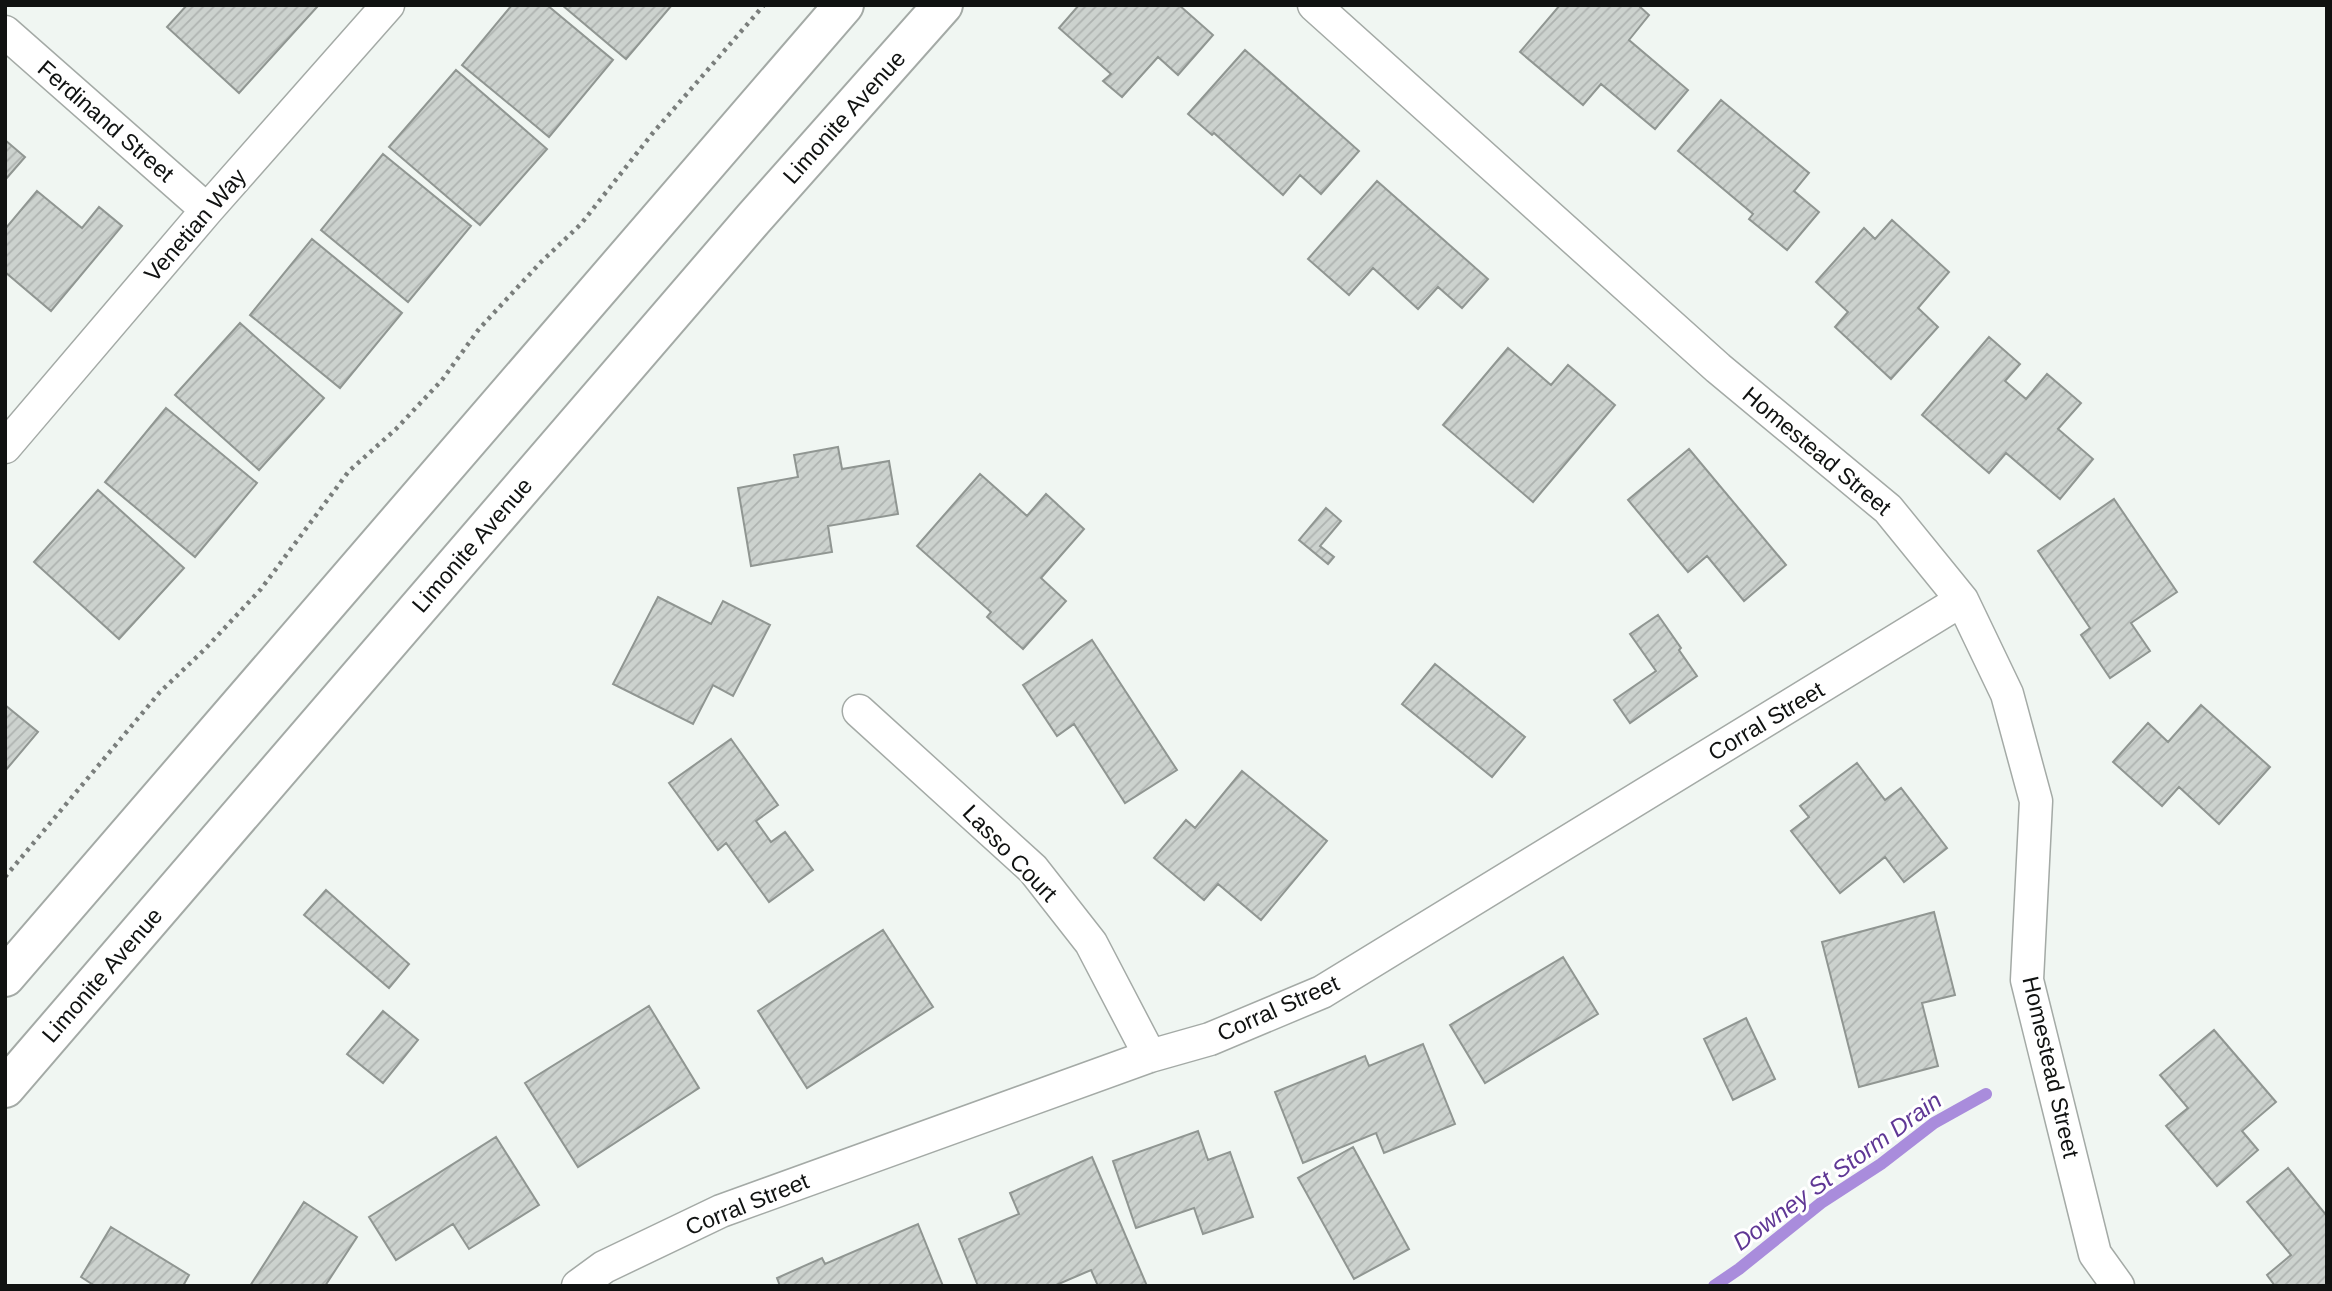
<svg xmlns="http://www.w3.org/2000/svg" width="2332" height="1291" font-family="Arial,sans-serif">
	<defs>
		<pattern id="building-hatch" width="6" height="6" patternUnits="userSpaceOnUse" patternTransform="scale(1.75)"><rect width="6" height="6" fill="#ccd2ce"/><path d="M-1 1l2-2M0 6l6-6M5 7l2-2" fill="none" stroke="#aeb3b0"/></pattern>
	</defs>
	<rect width="100%" height="100%" fill="#f0f6f2"/>
	<g fill="none" stroke-linecap="round" stroke-linejoin="round">
		<path stroke="#a98cdc" stroke-width="12" d="M1714,1286L1739,1269L1821,1203L1881,1164L1934,1123L1986,1094"/>
	</g>
	<path fill="url(#building-hatch)" stroke="#909692" stroke-width="2" d="M187,5H315L317,7L239,93L167,27Z
		M512,5H547L613,60L549,137L462,65Z
		M562,5H672L626,59Z
		M1079,5H1179L1213,35L1178,75L1158,57L1122,97L1103,81L1111,74L1059,28Z
		M1560,5H1638L1649,15L1629,40L1688,90L1655,129L1601,84L1583,105L1520,52Z
		M1245,50L1359,151L1321,194L1300,175L1283,195L1214,133L1212,135L1188,114Z
		M456,70L547,149L480,225L389,147Z
		M1721,100L1809,173L1794,191L1819,212L1787,250L1749,219L1753,214L1678,151Z
		M5,140L25,157L5,180Z
		M383,154L471,226L408,302L321,230Z
		M1377,181L1488,279L1462,308L1438,287L1418,309L1373,268L1349,295L1308,259Z
		M37,191L82,228L99,207L122,226L51,311L5,272V229Z
		M1892,220L1949,272L1918,308L1938,327L1891,379L1835,327L1848,312L1816,282L1864,228L1875,239Z
		M312,239L402,313L340,388L250,315Z
		M240,323L324,398L259,470L175,395Z
		M1989,337L2020,364L2005,381L2026,399L2047,374L2081,403L2058,429L2093,459L2060,499L2006,453L1989,473L1922,415Z
		M1508,348L1551,385L1568,365L1615,405L1533,502L1443,425Z
		M166,408L257,483L195,557L105,482Z
		M838,447L842,469L889,461L898,514L828,526L832,552L751,566L738,488L798,477L794,455Z
		M1689,449L1786,565L1744,601L1707,556L1688,572L1628,500Z
		M980,474L1027,516L1046,494L1084,529L1041,578L1066,601L1023,649L987,617L991,612L917,546Z
		M98,490L184,568L119,639L34,562Z
		M2114,499L2177,592L2131,623L2150,651L2110,678L2081,635L2090,628L2038,551Z
		M1326,508L1341,521L1320,546L1334,557L1328,564L1299,540Z
		M658,597L711,624L723,601L770,625L733,696L713,685L693,724L613,684Z
		M1658,615L1681,648L1679,650L1697,676L1630,723L1614,700L1656,671L1630,634Z
		M1092,640L1177,770L1125,803L1074,724L1057,736L1023,685Z
		M1435,664L1525,737L1492,777L1402,704Z
		M5,705L38,732L5,771Z
		M2201,705L2270,767L2219,824L2179,787L2162,806L2113,762L2148,723L2168,742Z
		M731,739L778,805L756,821L771,842L785,832L813,870L769,902L726,843L718,850L669,783Z
		M1857,763L1885,800L1901,788L1947,848L1904,882L1885,857L1840,893L1791,831L1809,817L1800,806Z
		M1242,771L1327,841L1261,920L1218,884L1204,900L1154,858L1186,820L1195,828Z
		M326,890L409,964L389,988L304,915Z
		M1934,912L1955,995L1922,1003L1938,1066L1859,1087L1822,942Z
		M883,930L933,1007L807,1088L758,1011Z
		M1563,957L1598,1014L1485,1083L1450,1025Z
		M649,1006L699,1088L578,1167L525,1083Z
		M383,1011L418,1040L383,1083L347,1054Z
		M1746,1018L1775,1079L1733,1100L1704,1039Z
		M2214,1030L2276,1102L2242,1131L2258,1150L2217,1186L2166,1126L2188,1108L2160,1075Z
		M1423,1044L1455,1124L1384,1153L1376,1133L1303,1163L1275,1092L1365,1056L1369,1066Z
		M1198,1131L1208,1160L1230,1152L1253,1217L1203,1234L1194,1208L1136,1228L1113,1161Z
		M496,1137L539,1205L469,1249L453,1224L396,1260L369,1217Z
		M1353,1147L1409,1249L1354,1279L1298,1178Z
		M1092,1157L1147,1286H1098L1091,1270L1054,1286H978L959,1239L1019,1214L1010,1193Z
		M2288,1168L2327,1216V1286H2275L2267,1275L2291,1255L2247,1202Z
		M304,1202L357,1237L325,1286H250Z
		M918,1224L943,1286H780L777,1278L822,1258L825,1264Z
		M111,1227L189,1275L183,1286H95L81,1277Z"/>
	<g fill="none" stroke-linecap="round" stroke-linejoin="round">
		<g stroke="#a4aaa6" stroke-width="35">
			<path id="minor" d="M1314,5L1718,368L1888,509L1962,600L2007,694L2036,801L2027,980L2095,1254L2118,1286
				M5,32L207,210
				M5,447L207,210L388,5
				M859,711L1033,869L1091,943L1150,1056
				M578,1286L604,1267L721,1211L1150,1056L1210,1039L1322,992L1962,600"/>
		</g>
		<g stroke="#a4aaa6" stroke-width="42">
			<path id="primary" d="M5,977L844,5
				M5,1088L754,218L943,5"/>
		</g>
		<path stroke="#7a7e7c" stroke-width="4.5" stroke-dasharray="3.5 5" stroke-linecap="butt" d="M5,877L160,692L205,649L261,589L349,471L396,429L442,380L479,329L540,263L581,224L652,134L764,5"/>
		<use href="#minor" stroke="#fff" stroke-width="32"/>
		<use href="#primary" stroke="#fff" stroke-width="38"/>
	</g>
	<g text-anchor="middle" dominant-baseline="central" stroke-width="6" stroke-linejoin="round" paint-order="stroke">
		<g font-size="23" fill="#101211" stroke="#fff">
			<text transform="translate(844 117) rotate(-48)">Limonite Avenue</text>
			<text transform="translate(106 121) rotate(41)">Ferdinand Street</text>
			<text transform="translate(195 225) rotate(-49)">Venetian Way</text>
			<text transform="translate(1817 451) rotate(40)">Homestead Street</text>
			<text transform="translate(472 545) rotate(-49)">Limonite Avenue</text>
			<text transform="translate(1766 721) rotate(-31)">Corral Street</text>
			<text transform="translate(1010 853) rotate(46)">Lasso Court</text>
			<text transform="translate(102 975) rotate(-49)">Limonite Avenue</text>
			<text transform="translate(1278 1008) rotate(-24)">Corral Street</text>
			<text transform="translate(2051 1067) rotate(77)">Homestead Street</text>
			<text transform="translate(747 1204) rotate(-22)">Corral Street</text>
		</g>
		<g font-size="24" font-style="italic" fill="#5f3795" stroke="#fff">
			<text transform="translate(1837 1171) rotate(-36)">Downey St Storm Drain</text>
		</g>
	</g>
	<rect width="2332" height="1291" fill="none" stroke="#101211" stroke-width="14"/>
</svg>
